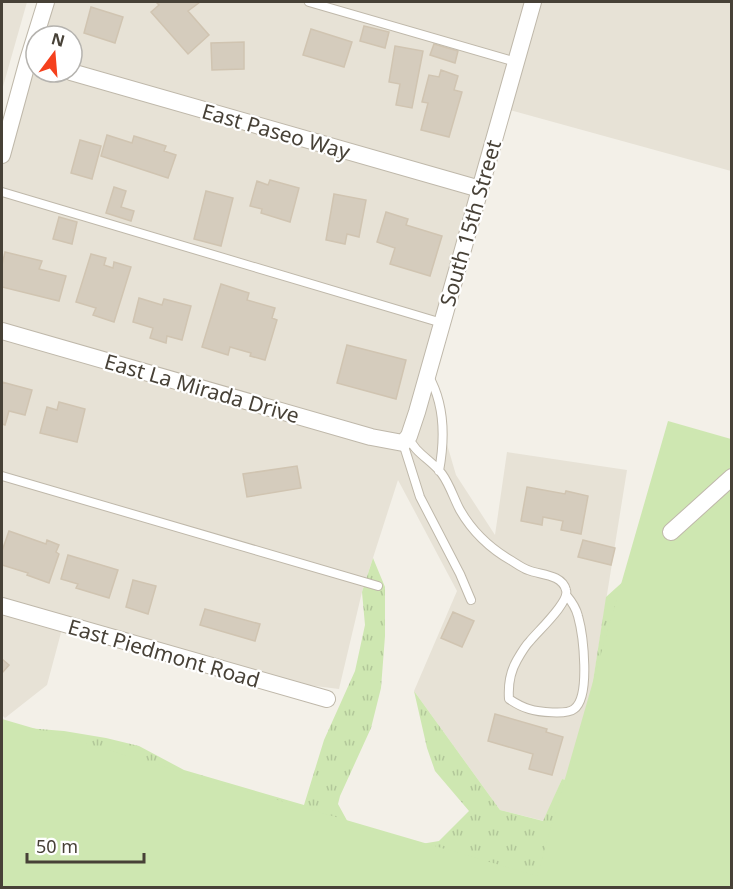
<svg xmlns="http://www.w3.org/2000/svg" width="733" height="889" font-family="'Noto Sans',sans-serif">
	<defs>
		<pattern id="grass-tufts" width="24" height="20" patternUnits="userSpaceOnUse" patternTransform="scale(1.5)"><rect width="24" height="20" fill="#cee7b1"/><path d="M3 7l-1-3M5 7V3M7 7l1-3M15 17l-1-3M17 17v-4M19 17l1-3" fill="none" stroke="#b2c799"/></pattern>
	</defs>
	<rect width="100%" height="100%" fill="#f3f0e8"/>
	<path fill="#e7e2d6" d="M2,2H27L2,90Z
		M48,2H731V171L503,108L427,376L456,475L495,535L507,452L627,470L591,694L566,780L562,779L544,821L500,810L414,691L457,591L398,480L362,592L339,689L253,678L62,629L47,685L5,718L2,715V160L36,42V72H72V36H38Z"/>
	<path fill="url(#grass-tufts)" d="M669,540L731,887L210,888L2,726L64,731L106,738L139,746L184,770L304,805L324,740L355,671L365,625L362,592L373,558L385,587V636L381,688L371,728L340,796L338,804L350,826L409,846L439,841L469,811L435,771L427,748L414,691L500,810L543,821L562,779L566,780L591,694L606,597Z"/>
	<path fill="#cee7b1" d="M668,421L731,439V887H2V719L537,876Z"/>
	<path fill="#d5ccbd" stroke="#d0c4b1" stroke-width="1.5" d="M156,2H200L188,11L209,35L188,54L151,12L159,5Z
		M91,7L123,17L115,43L84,33Z
		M364,26L389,32L385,48L360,41Z
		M311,29L352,42L344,67L303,55Z
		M244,42V69L212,70L211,43Z
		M434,44L458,51L455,63L430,55Z
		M395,46L423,51L412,108L396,105L400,84L389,82Z
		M441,70L458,76L454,90L462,92L449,137L421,130L428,103L422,102L429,75L439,77Z
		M107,135L132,143L134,136L166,146L164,151L176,155L168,178L101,156Z
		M80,140L101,146L92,179L71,173Z
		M270,180L299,188L290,222L261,213L262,209L250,206L257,181L268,185Z
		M114,187L126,191L121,207L134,211L131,221L106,213Z
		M206,191L233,198L221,246L194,239Z
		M334,194L366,200L359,237L347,234L345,244L326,240Z
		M386,212L408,219L406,225L442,236L430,276L390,264L395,248L377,242Z
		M59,217L77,222L72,244L53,239Z
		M5,252L42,261L39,269L66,276L59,301L2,287V265Z
		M91,254L106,258L104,265L113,268L114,262L131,267L114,322L93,315L96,308L76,302Z
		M221,284L249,293L247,300L275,308L272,318L277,320L265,360L250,356L251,353L230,347L228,355L202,347Z
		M139,298L162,305L164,299L191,306L182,340L167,336L166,343L150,338L153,328L133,322Z
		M347,345L406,360L396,399L337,383Z
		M2,382L32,390L25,415L9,411L5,425L2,424Z
		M59,402L85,409L77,442L40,433L47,407L57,410Z
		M297,466L301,488L247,497L243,474Z
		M527,487L565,494L566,491L588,496L581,534L561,530L563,521L543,517L542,525L521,521Z
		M9,531L46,544L47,540L59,545L56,552L59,554L49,583L27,575L28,573L2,565V551Z
		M583,540L615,548L611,565L578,557Z
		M68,555L118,570L109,598L76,588L78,584L61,579Z
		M133,580L156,586L148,614L126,607Z
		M205,609L260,624L255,641L200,625Z
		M453,612L474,621L462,647L441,638Z
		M2,659L9,665L2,673Z
		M495,714L547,729L546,732L563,737L552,775L529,769L533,754L488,741Z"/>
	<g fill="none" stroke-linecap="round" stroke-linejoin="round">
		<g stroke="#bfb8aa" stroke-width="10">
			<path id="lane" d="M309,2L516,62
				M2,192L442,323
				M428,375C445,404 445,439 439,471
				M409,437C414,453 432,460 442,474C450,485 454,499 460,510C472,531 491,549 512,561C517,564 522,568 528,570C540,575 562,574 566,590C570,602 538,631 530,641C525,646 521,653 517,660C510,672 508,685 509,699C515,703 522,707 529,709C538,712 567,715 574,709C591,697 583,634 578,616C576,608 572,602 567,596
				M403,443L420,497L460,574L471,600
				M2,476L378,586"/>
		</g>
		<g stroke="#bfb8aa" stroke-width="18">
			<path id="street" d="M71,72L480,189
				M2,155L28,60L46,2
				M2,331L371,437L403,443L409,436L417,412L533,2
				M671,532L732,477
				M2,606L327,699"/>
		</g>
		<use href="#lane" stroke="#fff" stroke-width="8"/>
		<use href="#street" stroke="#fff" stroke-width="16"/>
	</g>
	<g text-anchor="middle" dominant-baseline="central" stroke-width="4.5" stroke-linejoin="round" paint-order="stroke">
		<g font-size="21" fill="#474137" stroke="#fff">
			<text transform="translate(276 131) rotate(16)">East Paseo Way</text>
			<text transform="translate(470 223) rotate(-74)">South 15th Street</text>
			<text transform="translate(202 388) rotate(16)">East La Mirada Drive</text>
			<text transform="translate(164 653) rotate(16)">East Piedmont Road</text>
		</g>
	</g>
	<rect width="733" height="889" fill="none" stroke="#474137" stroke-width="6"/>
	<g transform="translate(54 54) rotate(16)"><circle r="28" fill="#ffffff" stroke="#b5b3af" stroke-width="1.5"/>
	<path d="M0-4.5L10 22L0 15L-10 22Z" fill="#f5401d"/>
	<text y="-9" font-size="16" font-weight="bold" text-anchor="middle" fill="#474137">N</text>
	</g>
	<path d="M27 853v9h117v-9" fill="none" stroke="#474137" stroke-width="3"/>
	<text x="36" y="853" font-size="18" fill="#474137" stroke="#ffffff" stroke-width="4.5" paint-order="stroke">50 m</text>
</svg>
